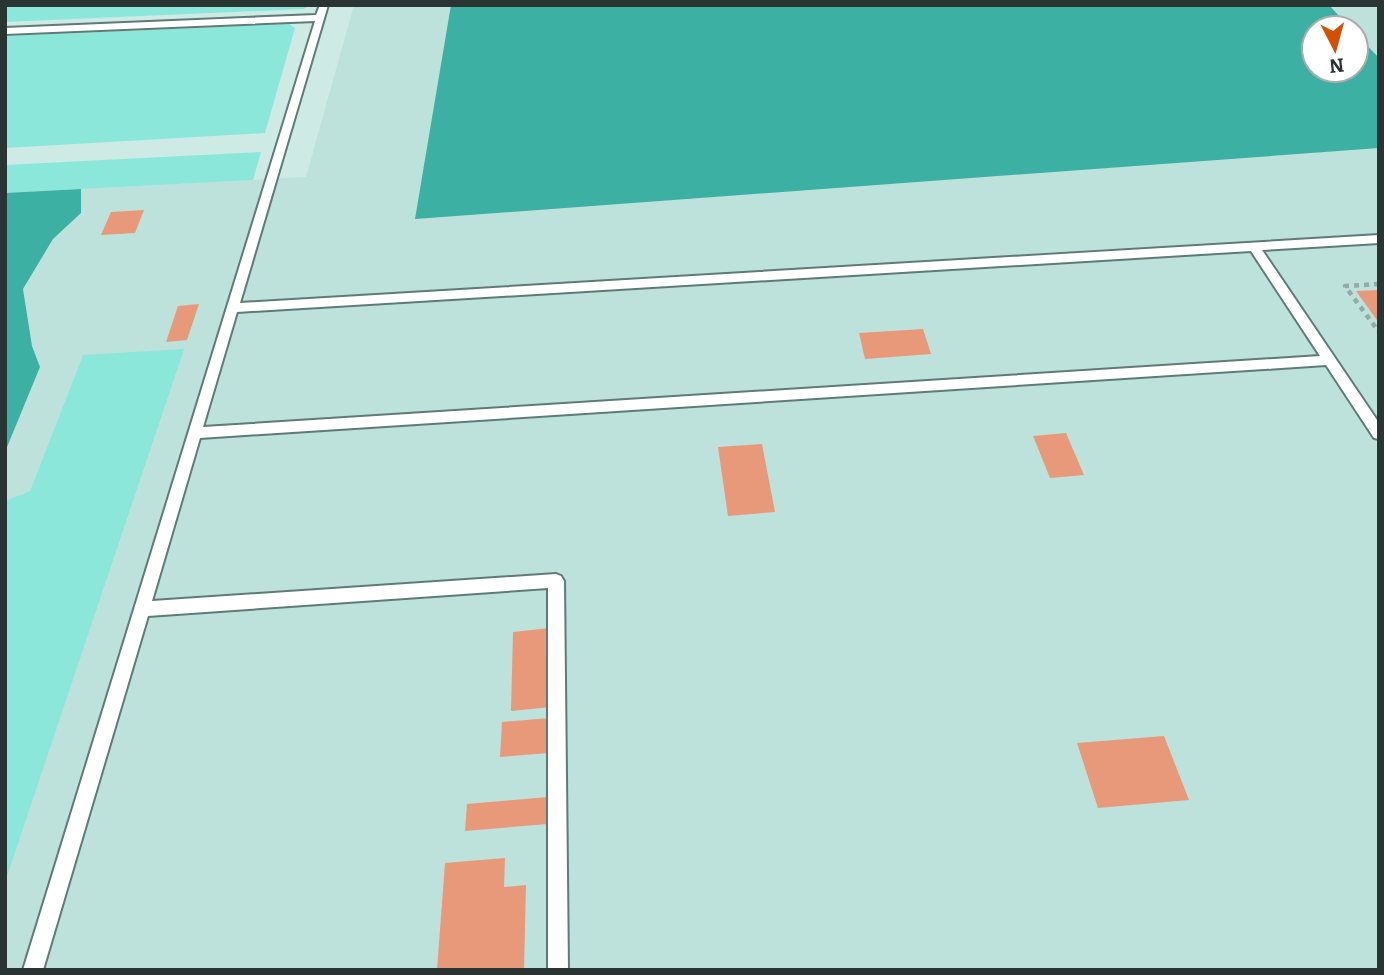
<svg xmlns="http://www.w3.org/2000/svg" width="1384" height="975" font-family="Bitter,serif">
	<rect width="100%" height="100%" fill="#ceeae5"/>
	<path fill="#bce2db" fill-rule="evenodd" d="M354,5H1379V970H5V882L83,355L30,491L5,501V452L40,367L32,346L23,289L53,239L81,213V189L306,177ZM1314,28H1356V70H1314Z"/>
	<path fill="#8be7da" d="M5,5H310L304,9L5,22Z
		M289,24L295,28L265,133L5,148V36Z
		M261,152L253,180L5,193V165Z
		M184,349L5,882V501L30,491L83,355Z"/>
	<path fill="#3bb0a3" d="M451,5H1329L1350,28H1314V70H1356V34L1379,58V148L415,219Z
		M81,189V213L53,239L23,289L32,346L40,367L5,452V193Z"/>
	<path fill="#e8997a" d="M144,210L135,233L101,235L111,212Z
		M1379,290V323L1356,291Z
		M199,304L187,340L166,342L178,306Z
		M923,329L931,354L865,359L859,333Z
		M1066,433L1084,475L1050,478L1033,436Z
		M762,444L775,512L728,516L718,447Z
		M550,628L551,707L511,711L513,632Z
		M550,718L549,753L500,757L502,722Z
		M1164,736L1189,800L1098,808L1077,743Z
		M548,797V824L465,831L467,804Z
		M505,858L504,887L526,885L524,970H437L445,863Z"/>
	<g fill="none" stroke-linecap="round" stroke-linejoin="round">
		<g stroke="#607a76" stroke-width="4">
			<path id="service" d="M320,5H328L240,303L1379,235V243L1262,250L1379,423V439L1374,438L1326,365L200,438L152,601L556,574L561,576L564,581L568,970H548V588L148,616L43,970H23L315,21L5,34V28L316,15ZM1251,251L1320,356L203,427L237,312Z"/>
		</g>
		<path stroke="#94aaa7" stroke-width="4.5" stroke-dasharray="5 5" stroke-linecap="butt" d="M1379,284L1345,286L1379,332"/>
		<use href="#service" fill="#fff" fill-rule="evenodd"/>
	</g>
	<rect width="1384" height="975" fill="none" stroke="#293433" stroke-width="14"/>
	<g transform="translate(1335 49) rotate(174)"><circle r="33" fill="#ffffff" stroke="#a9aead" stroke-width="2"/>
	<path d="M0-5L12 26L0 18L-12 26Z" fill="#d35000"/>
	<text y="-10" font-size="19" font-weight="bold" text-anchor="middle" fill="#293433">N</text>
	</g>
</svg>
